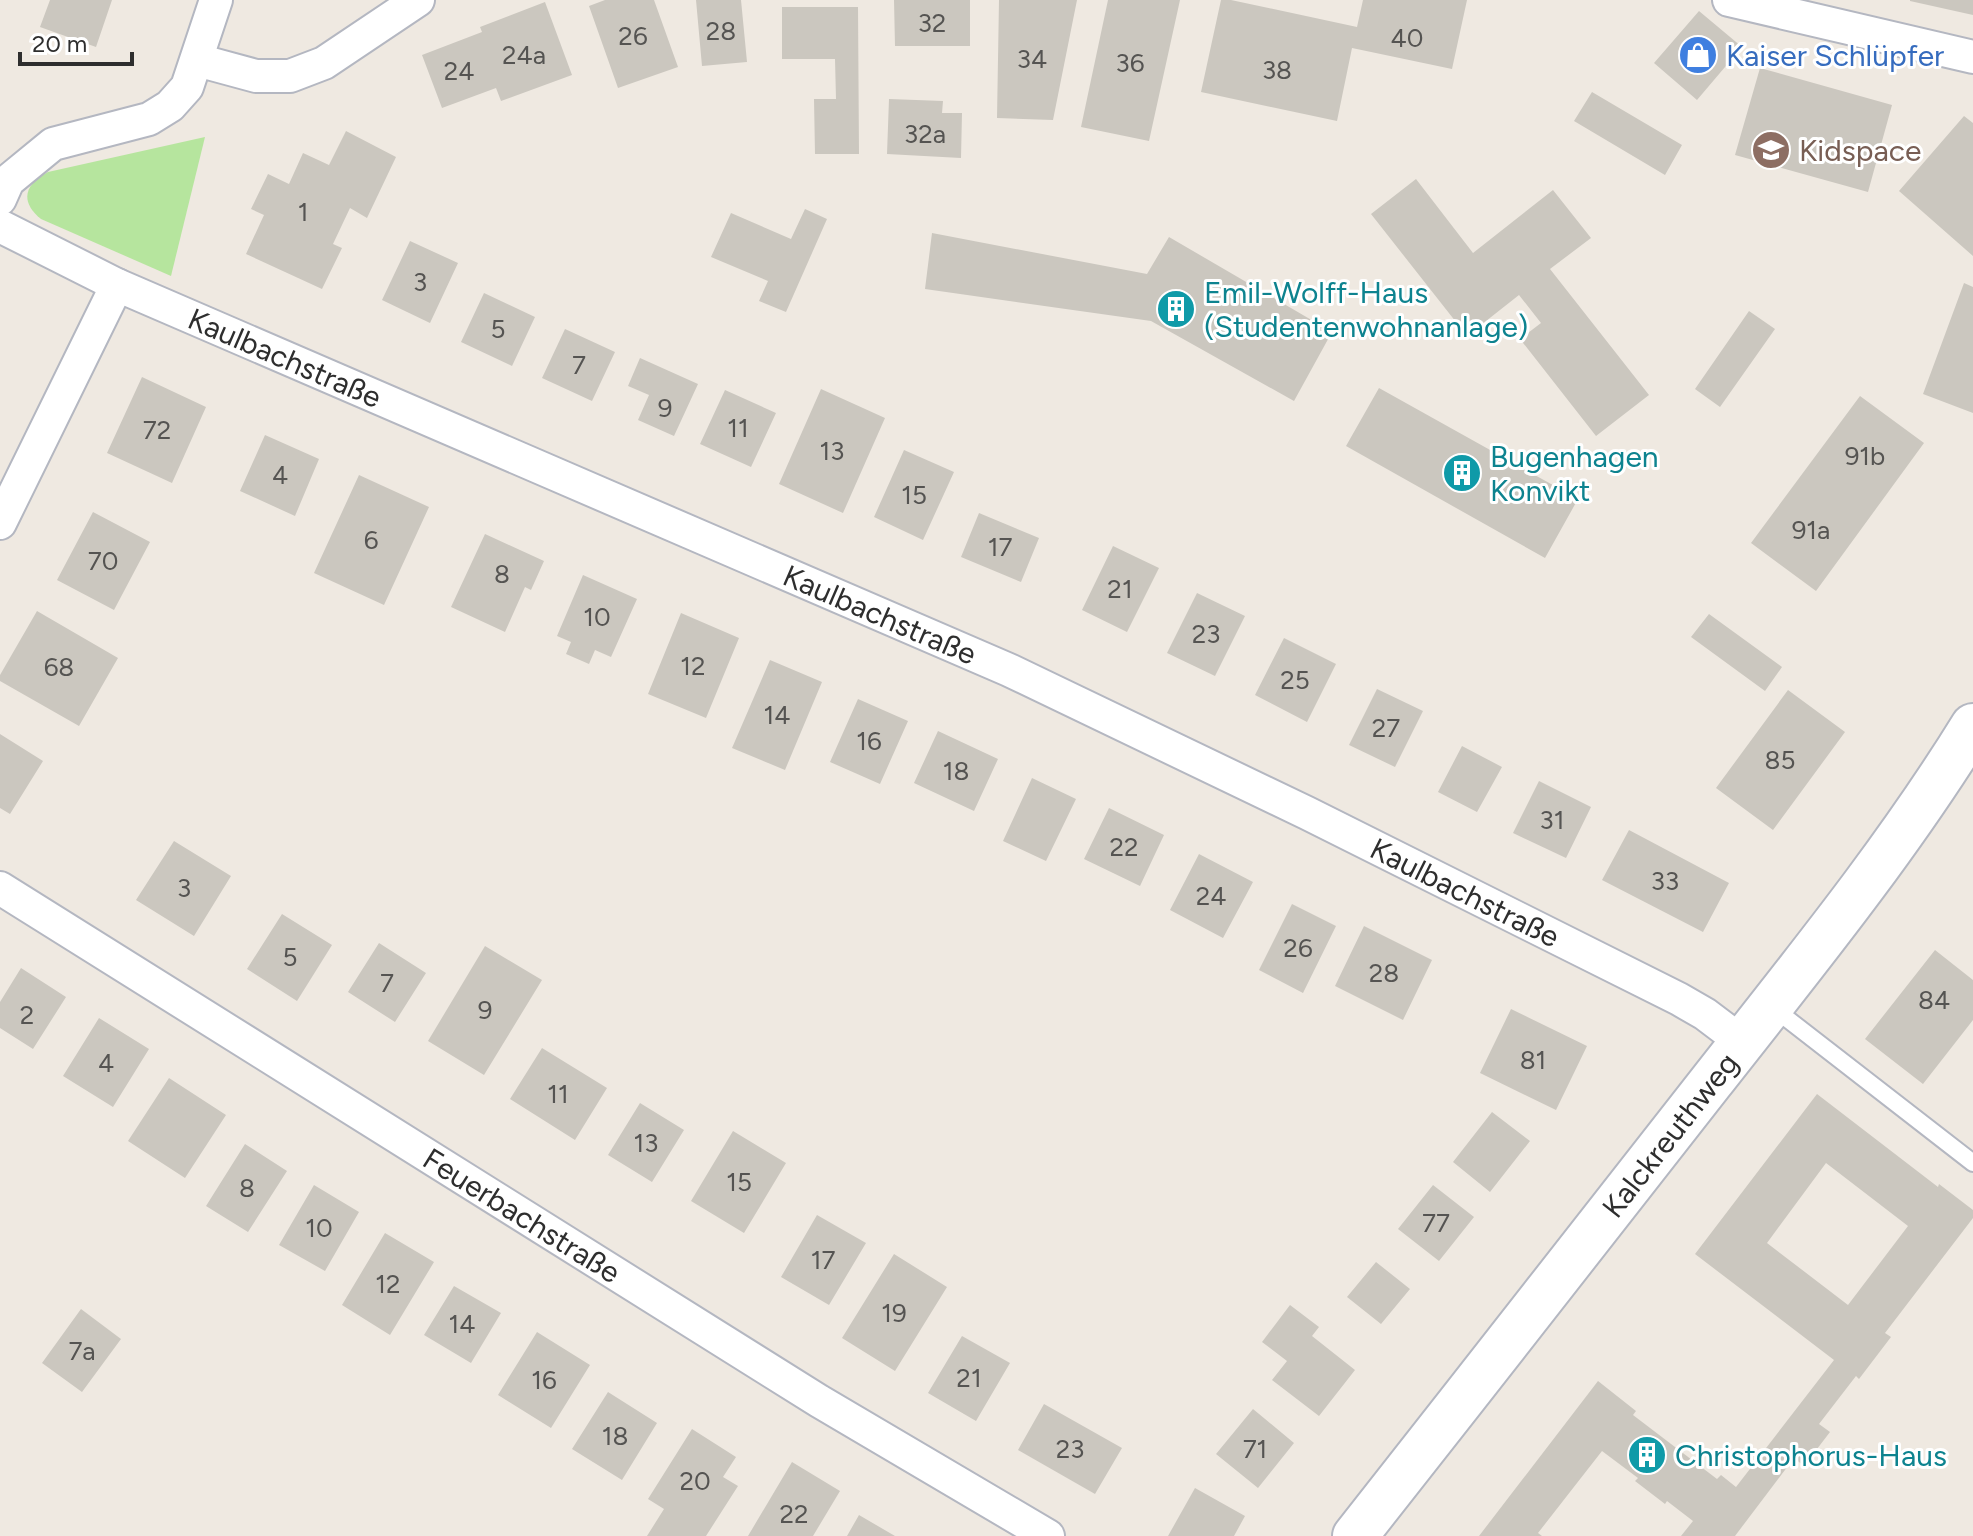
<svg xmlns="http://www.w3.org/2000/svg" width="1973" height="1536" font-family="Figtree,sans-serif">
	<rect width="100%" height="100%" fill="#efe9e1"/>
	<path fill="#b6e59e" d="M205,137L171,276L41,219C19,201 25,184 48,172Z"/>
	<path fill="#cbc7bf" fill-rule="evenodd" d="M50,0H112L96,47L40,27Z
		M605,0H654L678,67L618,88L589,6Z
		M696,0H741L747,62L702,66Z
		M894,0H970V46H895Z
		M999,0H1077L1053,120L997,118Z
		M1108,0H1180L1149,141L1081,127Z
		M1221,0H1231L1357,27L1363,0H1467L1452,69L1352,48L1337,121L1201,92Z
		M1910,0H1973V15L1910,1Z
		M545,2L572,75L501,101L496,88L442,108L422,55L482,32L480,27Z
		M782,7H858L859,154H815L814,99H836L835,59H782Z
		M1699,11L1742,47L1697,100L1654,63Z
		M1760,68L1892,105L1868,192L1735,155Z
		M1592,92L1682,145L1665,175L1574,121Z
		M889,99L943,101L942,113H962L961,158L887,154Z
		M1964,116L1973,123V256L1899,191Z
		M346,131L396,157L367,218L350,208L333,244L342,248L322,289L246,254L264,215L251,209L268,174L289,184L303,153L329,165Z
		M1416,179L1473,253L1553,190L1591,238L1550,269L1649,395L1596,436L1520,339L1541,323L1519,295L1467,336L1371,214Z
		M805,209L827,219L786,312L759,301L768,281L711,257L731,213L791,239Z
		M932,233L1147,274L1169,237L1332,332L1294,401L1151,321L925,289Z
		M410,241L458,263L430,323L382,300Z
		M1964,283L1973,287V413L1923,394Z
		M484,293L535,317L512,366L461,342Z
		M1749,311L1775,329L1720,407L1695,389Z
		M565,329L615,352L592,401L542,378Z
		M640,358L698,384L674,436L638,420L649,395L628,386Z
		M142,377L206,407L172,483L107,453Z
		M1379,388L1578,499L1545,558L1346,446Z
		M821,389L885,418L843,513L779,484Z
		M725,390L776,413L751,467L700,444Z
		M1860,396L1924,443L1816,591L1751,543Z
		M265,435L319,459L295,516L240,491Z
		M904,450L954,472L923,540L874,517Z
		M359,475L429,507L384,605L314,573Z
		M93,512L150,542L114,610L57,580Z
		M979,513L1039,538L1021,582L961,557Z
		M485,534L544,561L531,590L525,587L505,632L451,607Z
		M1113,546L1159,568L1127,632L1082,610Z
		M583,575L637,599L611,657L595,650L589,664L566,654L571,642L557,636Z
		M1197,593L1245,616L1215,676L1167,653Z
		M37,611L118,658L79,726L0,681V675Z
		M681,613L739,638L706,718L648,694Z
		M1709,614L1782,667L1765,691L1691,637Z
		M1284,638L1336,664L1307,722L1255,695Z
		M770,660L822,682L785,770L732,748Z
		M1377,689L1423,711L1395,767L1349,745Z
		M1788,690L1845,732L1773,830L1716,788Z
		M858,699L908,721L880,784L830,762Z
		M938,731L998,759L974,811L914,783Z
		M0,734L43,761L10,814L0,808Z
		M1462,746L1502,767L1477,812L1438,792Z
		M1032,778L1076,799L1046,861L1003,841Z
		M1539,781L1591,807L1566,858L1513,833Z
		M1109,808L1164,835L1140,886L1084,859Z
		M1629,830L1729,883L1703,932L1602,880Z
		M174,841L231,876L194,936L136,900Z
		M1199,854L1253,882L1223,938L1170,910Z
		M1292,904L1336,926L1303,993L1259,970Z
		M282,914L332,945L297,1001L247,969Z
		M1364,926L1432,960L1403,1020L1335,986Z
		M379,943L426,973L395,1022L348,992Z
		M485,946L542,980L484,1075L428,1041Z
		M1935,950L1973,980V1020L1923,1084L1865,1039Z
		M21,968L66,997L33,1049L0,1028V1002Z
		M1511,1009L1587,1046L1556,1110L1480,1073Z
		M99,1018L149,1049L113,1107L63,1076Z
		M542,1048L607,1088L575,1140L510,1099Z
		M169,1078L226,1115L185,1178L128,1141Z
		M1817,1094L1938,1187L1939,1184L1973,1210V1218L1885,1333L1891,1337L1859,1379L1856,1376L1819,1424L1830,1432L1804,1466L1794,1458L1735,1536H1681L1693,1521L1667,1501L1665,1504L1635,1481L1638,1478L1602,1451L1538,1533L1542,1536H1479L1598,1381L1636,1411L1633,1415L1717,1479L1721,1475L1736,1487L1834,1360L1695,1254ZM1826,1163L1908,1226L1848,1305L1767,1243Z
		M640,1103L684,1130L652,1182L608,1155Z
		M1492,1112L1530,1141L1490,1192L1453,1162Z
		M733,1131L786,1163L744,1233L691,1201Z
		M245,1144L287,1171L248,1232L206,1206Z
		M314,1185L359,1212L325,1271L279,1245Z
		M1433,1185L1474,1217L1439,1261L1398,1229Z
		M817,1215L866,1243L829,1305L781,1277Z
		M385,1233L434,1262L390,1335L342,1305Z
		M894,1254L947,1287L895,1371L842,1338Z
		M1376,1262L1410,1289L1381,1324L1347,1297Z
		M454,1286L501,1313L471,1363L424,1335Z
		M1290,1305L1319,1327L1312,1336L1355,1370L1319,1416L1272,1380L1287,1361L1262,1342Z
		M81,1309L121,1339L82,1392L42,1363Z
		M537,1332L590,1365L551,1428L498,1395Z
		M962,1336L1010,1363L976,1421L928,1393Z
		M608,1392L657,1423L622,1480L572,1449Z
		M1044,1404L1122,1448L1095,1494L1018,1450Z
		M1253,1409L1294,1443L1258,1488L1216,1454Z
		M692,1429L736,1457L723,1477L738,1486L706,1536H647L664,1509L648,1499Z
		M792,1462L840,1491L813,1536H748Z
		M1195,1488L1245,1516L1234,1536H1168Z
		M859,1515L895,1536H847Z"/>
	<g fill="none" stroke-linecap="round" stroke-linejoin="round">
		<g stroke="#b4b7c1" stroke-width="20">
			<path id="lane" d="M1772,1007L1973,1163"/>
		</g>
		<g stroke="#b4b7c1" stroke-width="36">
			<g id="street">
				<path d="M1729,0L1973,57"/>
				<path d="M197,60L256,76H290L324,63L418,0"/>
				<path d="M0,199L8,181L53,144L149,119L170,106L187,87L216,0"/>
				<path id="s1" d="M0,226L117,285L1009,670L1307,813L1679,999L1705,1014L1742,1042"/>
				<path d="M0,523L117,285"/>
				<path id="s2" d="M0,888L819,1401L1048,1536"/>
			</g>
		</g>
		<g stroke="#b4b7c1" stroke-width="48">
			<g id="secondary">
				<path id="s3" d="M1355,1536C1474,1385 1592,1234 1711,1082C1802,966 1896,851 1973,726"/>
			</g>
		</g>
		<use href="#lane" stroke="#fff" stroke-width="16"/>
		<use href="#street" stroke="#fff" stroke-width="32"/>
		<use href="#secondary" stroke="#fff" stroke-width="44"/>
	</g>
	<defs>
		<g id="shop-disc" transform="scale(2)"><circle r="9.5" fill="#3f7fe0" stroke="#fff"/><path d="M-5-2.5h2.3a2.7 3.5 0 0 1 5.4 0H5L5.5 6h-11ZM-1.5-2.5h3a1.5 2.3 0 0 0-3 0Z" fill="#fff"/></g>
		<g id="school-disc" transform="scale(2)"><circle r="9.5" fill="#8d6e63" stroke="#fff"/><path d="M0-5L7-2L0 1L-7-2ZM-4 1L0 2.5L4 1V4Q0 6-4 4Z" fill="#fff"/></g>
		<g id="building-disc" transform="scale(2)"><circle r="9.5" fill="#0f9aa8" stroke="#fff"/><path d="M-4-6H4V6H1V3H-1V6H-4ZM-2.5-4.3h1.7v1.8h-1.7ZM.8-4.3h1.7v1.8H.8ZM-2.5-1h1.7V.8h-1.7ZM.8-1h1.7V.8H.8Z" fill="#fff"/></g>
	</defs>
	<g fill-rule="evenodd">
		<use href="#shop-disc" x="1698" y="55"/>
		<use href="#school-disc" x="1771" y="150"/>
		<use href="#building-disc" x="1176" y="309"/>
		<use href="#building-disc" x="1462" y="473"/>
		<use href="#building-disc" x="1647" y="1455"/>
	</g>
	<g text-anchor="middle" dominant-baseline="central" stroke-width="6" stroke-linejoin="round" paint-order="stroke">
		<g font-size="26" fill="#555452">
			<text x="932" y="23">32</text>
			<text x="721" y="31">28</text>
			<text x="633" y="36">26</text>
			<text x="1407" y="38">40</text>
			<text x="524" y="55">24a</text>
			<text x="1032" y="59">34</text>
			<text x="1130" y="63">36</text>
			<text x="1277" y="70">38</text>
			<text x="459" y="71">24</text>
			<text x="925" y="134">32a</text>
			<text x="303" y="212">1</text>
			<text x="420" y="282">3</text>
			<text x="498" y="329">5</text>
			<text x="579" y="365">7</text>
			<text x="665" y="408">9</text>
			<text x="738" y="428">11</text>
			<text x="157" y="430">72</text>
			<text x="832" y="451">13</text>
			<text x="1865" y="456">91b</text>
			<text x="280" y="475">4</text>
			<text x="914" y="495">15</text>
			<text x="1811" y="530">91a</text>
			<text x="371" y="540">6</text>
			<text x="1000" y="547">17</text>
			<text x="103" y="561">70</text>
			<text x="502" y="574">8</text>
			<text x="1120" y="589">21</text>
			<text x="597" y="617">10</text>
			<text x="1206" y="634">23</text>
			<text x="693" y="666">12</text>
			<text x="59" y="667">68</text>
			<text x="1295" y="680">25</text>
			<text x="777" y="715">14</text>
			<text x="1386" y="728">27</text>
			<text x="869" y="741">16</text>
			<text x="1780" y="760">85</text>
			<text x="956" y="771">18</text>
			<text x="1552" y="820">31</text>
			<text x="1124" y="847">22</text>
			<text x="1665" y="881">33</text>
			<text x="184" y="888">3</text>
			<text x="1211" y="896">24</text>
			<text x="1298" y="948">26</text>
			<text x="290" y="957">5</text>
			<text x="1384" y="973">28</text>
			<text x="387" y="983">7</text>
			<text x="1934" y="1000">84</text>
			<text x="485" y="1010">9</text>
			<text x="27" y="1015">2</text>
			<text x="1533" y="1060">81</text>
			<text x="106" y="1063">4</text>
			<text x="558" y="1094">11</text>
			<text x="646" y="1143">13</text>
			<text x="739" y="1182">15</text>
			<text x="247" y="1188">8</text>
			<text x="1436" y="1223">77</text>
			<text x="319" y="1228">10</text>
			<text x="823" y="1260">17</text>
			<text x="388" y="1284">12</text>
			<text x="894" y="1313">19</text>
			<text x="462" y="1324">14</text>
			<text x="82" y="1351">7a</text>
			<text x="969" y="1378">21</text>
			<text x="544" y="1380">16</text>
			<text x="615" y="1436">18</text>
			<text x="1070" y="1449">23</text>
			<text x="1255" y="1449">71</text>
			<text x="695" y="1481">20</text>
			<text x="794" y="1514">22</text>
		</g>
		<g font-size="30" fill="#366cbe" stroke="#fff" text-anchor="start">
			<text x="1726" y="55">Kaiser Schlüpfer</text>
		</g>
		<g font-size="30" fill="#785e54" stroke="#fff" text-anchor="start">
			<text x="1799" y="150">Kidspace</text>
		</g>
		<g font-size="30" fill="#0d838f" stroke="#fff" text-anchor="start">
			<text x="1204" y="292">Emil-Wolff-Haus<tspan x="1204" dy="34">(Studentenwohnanlage)</tspan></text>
			<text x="1490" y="456">Bugenhagen<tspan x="1490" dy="34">Konvikt</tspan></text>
			<text x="1675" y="1455">Christophorus-Haus</text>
		</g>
		<g font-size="30" fill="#2e2e2e" stroke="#fff">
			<text stroke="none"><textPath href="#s1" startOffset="314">Kaulbachstraße</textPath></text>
			<text stroke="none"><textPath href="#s1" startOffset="962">Kaulbachstraße</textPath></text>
			<text stroke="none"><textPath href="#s1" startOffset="1610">Kaulbachstraße</textPath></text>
			<text stroke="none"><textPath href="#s3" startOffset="510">Kalckreuthweg</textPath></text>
			<text stroke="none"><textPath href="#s2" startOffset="616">Feuerbachstraße</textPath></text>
		</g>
	</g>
	<path d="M20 52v12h112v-12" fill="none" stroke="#2e2e2e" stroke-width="4"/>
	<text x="32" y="52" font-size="24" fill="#2e2e2e" stroke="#ffffff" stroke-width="6" paint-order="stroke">20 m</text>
</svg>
